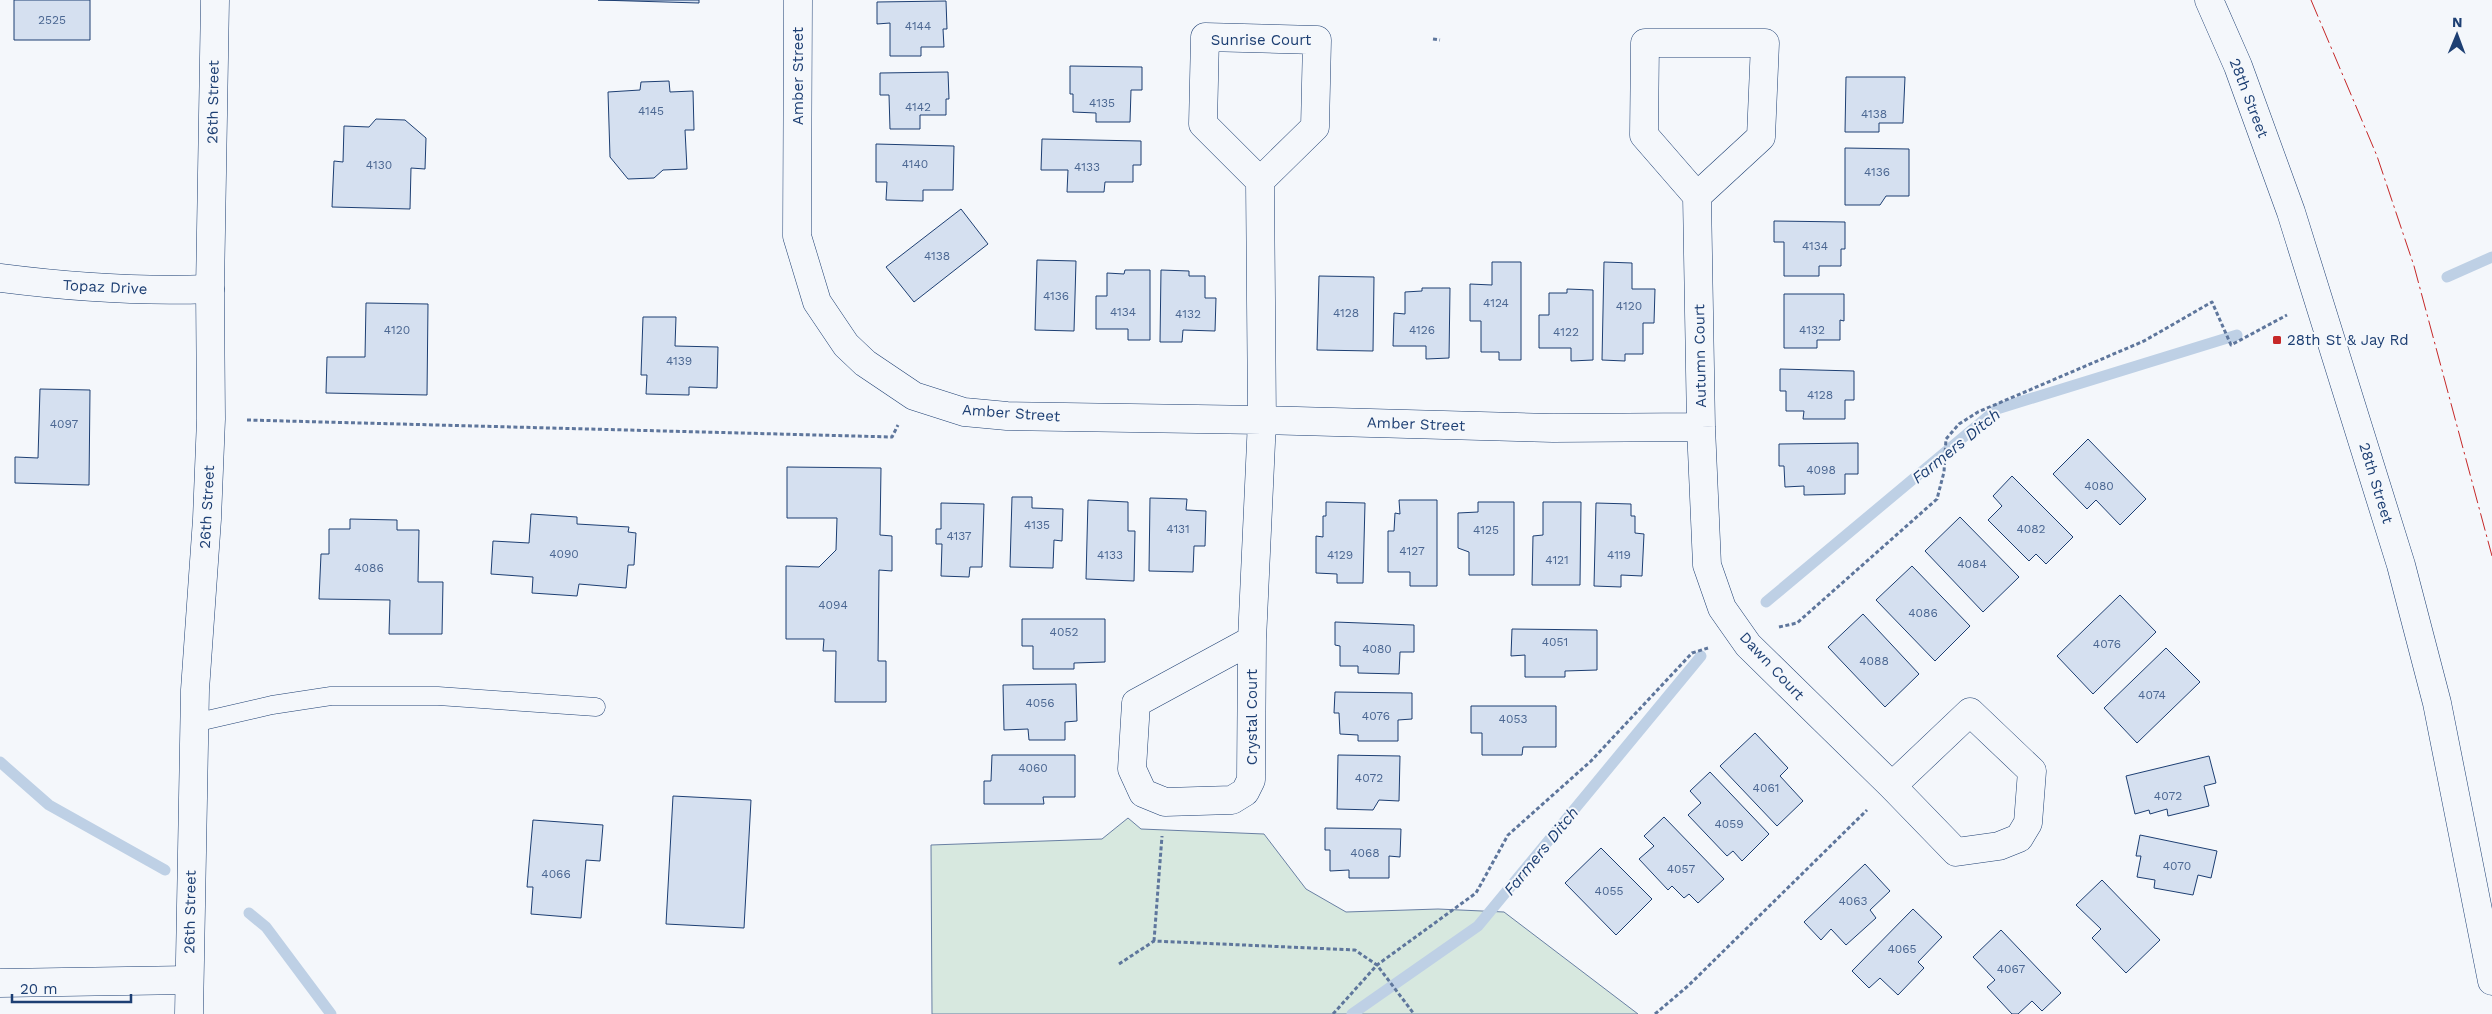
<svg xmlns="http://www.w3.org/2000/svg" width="2492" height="1014" font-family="'Work Sans',sans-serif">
	<rect width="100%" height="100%" fill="#f4f7fb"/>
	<path fill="#d7e8df" stroke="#687fa3" d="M1128,818L1141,829L1264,834L1306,889L1346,912L1438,909L1504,912L1638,1014H932L931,845L1102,839Z"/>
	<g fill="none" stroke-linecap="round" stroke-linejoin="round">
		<path stroke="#bed0e5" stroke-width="11" d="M2447,277L2492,257
			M1766,602L1997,409L2237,335
			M0,762L49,805L165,870
			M249,913L266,927L331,1014
			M1352,1014L1478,926L1701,656"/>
	</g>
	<path fill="#d5e0f0" stroke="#1d3f73" d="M14,0H90V40H14Z
		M598,0H699V3Z
		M946,1L947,29H943L944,47H921V56H890V23L877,24V2Z
		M1070,66L1142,67V90H1131L1130,122H1096V113L1073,112V94H1070Z
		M948,72L949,99H946V115H920V129H890L889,95H880V73Z
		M1846,77H1905L1903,123H1879V132H1845Z
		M669,81L670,92L693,91L694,130H685L687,169L663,170L654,178L628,179L610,157L608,92L640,90L641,82Z
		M376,119L405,120L426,138L425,169L411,168L410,209L332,207L334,161L343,162L344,126L369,127Z
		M1042,139L1141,141V165H1133V182H1105L1104,192H1067L1068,170H1041Z
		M876,144L954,146L953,190H923V201L886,200L887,182H876Z
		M1845,148L1909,149V196H1886L1880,205H1845Z
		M961,209L988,244L914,302L886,267Z
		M1774,221L1845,222V249H1841V266H1819V276H1784V242H1774Z
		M1037,260L1076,261L1074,331L1035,330Z
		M1492,262H1521V360H1499V352H1481V321H1470V284L1492,285Z
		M1604,262L1632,263V289H1655L1654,323H1643V354H1625V361L1602,360Z
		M1125,270H1150V340H1128V329H1096V296H1107V273L1124,274Z
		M1161,270L1189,271V276H1205V298H1216L1215,331L1183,330L1182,342H1160Z
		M1319,276L1374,277L1373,351L1317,350Z
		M1422,288H1450L1449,358L1426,359V346H1393L1394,313L1405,314V292L1422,291Z
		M1567,289L1593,290V360L1571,361V348H1539V315H1549V293H1567Z
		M1784,294H1844V321L1840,320V340H1817V348H1784Z
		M366,303L428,304L427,395L326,393L327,357H365Z
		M643,317H676L675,346L718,347L717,388L689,387V395L646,394L647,375H641Z
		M1780,369L1854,371V400H1845V419H1803L1804,411H1786V391H1780Z
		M40,389L90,390L89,485L15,483V457L38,458Z
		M2088,439L2146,499L2120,525L2096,500L2087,509L2053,474Z
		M1858,443V474H1845V494L1804,495V486L1785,487L1784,466H1779V444Z
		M787,467L881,468L880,535L892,536V571L879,570L878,661H886V702H835L836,651H823L824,639H786V566L819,567L836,550L837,518H787Z
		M2012,476L2073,537L2046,564L2036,554L2029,561L1988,520L2002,506L1993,496Z
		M1012,497H1032V508L1063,509L1062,541L1054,540L1053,568L1010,567Z
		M1150,498L1187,499L1186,510L1206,511L1205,546H1194L1193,572L1149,571Z
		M1088,500L1128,502V531H1135L1134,581L1086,579Z
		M1399,500H1437V586H1410V572H1388V531H1394L1395,513L1400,514Z
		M1326,502L1365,503L1363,583H1337V574L1316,573V536L1323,537V516H1326Z
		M1478,502H1514V575H1469V552L1458,548V513L1478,512Z
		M1543,502H1581L1580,585H1532L1533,536L1543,535Z
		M941,503L984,504L982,567H970L969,577L941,576L942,544H936V529H941Z
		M1596,503L1631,504V516H1635V533L1644,534L1642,576L1621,575V587L1594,586Z
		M531,514L577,517V524L629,527L628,532L636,533L634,565H628L626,588L579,584L577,596L532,593L533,577L491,574L493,541L529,543Z
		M1960,517L2019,577L1983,612L1925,551Z
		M350,519L397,520V530H419L418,582H443L442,634H389L390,600L319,599L321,554H329V529H350Z
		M1912,566L1970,626L1935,661L1876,600Z
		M2120,595L2156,632L2093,694L2057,656Z
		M1863,614L1919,674L1885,707L1828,647Z
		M1022,619H1105V662L1074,663V669H1033V646H1022Z
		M1335,622L1414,625V652H1400L1399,674L1358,673V666H1340V646L1335,645Z
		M1512,629L1597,630V670L1565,671V677H1525V655L1511,656Z
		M2166,648L2200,682L2137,743L2104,708Z
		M1076,684L1077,721L1065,722V740H1029L1028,729L1004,730L1003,685Z
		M1335,692L1412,693V719L1398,720V741H1358V735L1340,734L1339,713H1334Z
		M1471,706H1556V747H1523L1522,755H1482V733H1471Z
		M1755,733L1788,768L1780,776L1803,801L1777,826L1720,766Z
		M992,755H1075V797H1043L1044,804H984V781H991Z
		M1338,755L1400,756L1399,801L1379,800L1373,810L1337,809Z
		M2209,756L2216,783L2204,786L2209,806L2168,816L2167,809L2150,814L2149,810L2135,814L2126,776Z
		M1710,772L1769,834L1742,861L1733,851L1727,856L1688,815L1701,803L1690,791Z
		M673,796L751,800L744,928L666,924Z
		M1664,817L1724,879L1698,903L1689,894L1684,898L1672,886L1668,890L1639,859L1654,846L1644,836Z
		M533,820L603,825L600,861L586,860L581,918L531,914L533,887H527Z
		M1325,828L1401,829L1400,857L1389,856V878H1349V870L1330,871V850H1325Z
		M2140,835L2217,851L2211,878L2198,875L2193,895L2154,888L2155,880L2137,877L2141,856H2136Z
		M1601,848L1652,899L1616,935L1565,883Z
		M1865,864L1890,891L1870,910L1876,918L1846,945L1831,929L1821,940L1804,922Z
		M2102,880L2160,940L2126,973L2092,938L2101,929L2076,905Z
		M1913,909L1942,937L1918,962L1924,968L1898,995L1880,978L1869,988L1852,971Z
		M2001,930L2061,993L2042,1011L2032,1001L2018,1014H2012L1987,987L1995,980L1973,957Z"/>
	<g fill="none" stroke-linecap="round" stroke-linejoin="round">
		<g stroke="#1d3f73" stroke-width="19">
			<path id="service" d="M194,723L272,705L331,696H438L596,707"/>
		</g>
		<g stroke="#1d3f73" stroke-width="29">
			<path id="minor" d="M798,0L797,236L817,302L846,345L865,363L914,396L964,412L1007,416L1262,420L1553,428L1701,427
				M1205,37L1317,40L1315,127L1260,181L1203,124Z
				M1645,43H1765L1761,137L1697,196L1644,135Z
				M1697,196L1701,427L1707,565L1722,608L1748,645L1892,786
				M0,278C70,287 140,292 210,289
				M1252,640L1251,780L1245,792L1232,800L1165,802L1143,793L1132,769L1136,703L1252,640L1262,420L1260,181
				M1970,712L2032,771L2028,823L2019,838L1999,846L1956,852L1892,786Z
				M0,983L189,980"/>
		</g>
		<g stroke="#1d3f73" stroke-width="29">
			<path id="tertiary" d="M189,1014L195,690L207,519L211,419L210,289L215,0"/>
		</g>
		<g stroke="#1d3f73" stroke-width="29">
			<path id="trunk" d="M2209,0L2238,66L2291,212L2401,565L2437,703L2492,981"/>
		</g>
		<path stroke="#5e769c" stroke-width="3" stroke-dasharray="4 2.5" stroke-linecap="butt" d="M1433,39L1440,40
			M247,420L892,437L898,425
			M1779,627L1797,623L1937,499L1944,472L1946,439L1959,424L1978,412L2144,341L2212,302L2231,345L2287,315
			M1154,941L1162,836
			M1119,964L1154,941L1355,950L1377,965L1414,1014
			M1333,1014L1377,965L1476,893L1508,835L1591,761L1692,653L1708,648
			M1655,1014L1688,986L1867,810"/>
		<use href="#service" stroke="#f4f7fb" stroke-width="18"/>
		<use href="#minor" stroke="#f4f7fb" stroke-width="28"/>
		<use href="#tertiary" stroke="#f4f7fb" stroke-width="28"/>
		<use href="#trunk" stroke="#f4f7fb" stroke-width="28"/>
		<path stroke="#c62828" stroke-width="1" stroke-dasharray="18 4 2.5 4" stroke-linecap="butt" d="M2311,0L2377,156L2414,266L2492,556"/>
	</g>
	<rect fill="#c62828" stroke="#f4f7fb" stroke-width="2" x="2272" y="335" width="10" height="10" rx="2.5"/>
	<g text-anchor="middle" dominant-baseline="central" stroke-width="4" stroke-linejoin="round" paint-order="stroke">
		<g font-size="12" fill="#4b6792">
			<text x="52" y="20">2525</text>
			<text x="918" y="26">4144</text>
			<text x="1102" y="103">4135</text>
			<text x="918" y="107">4142</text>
			<text x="651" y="111">4145</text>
			<text x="1874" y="114">4138</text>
			<text x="915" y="164">4140</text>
			<text x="379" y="165">4130</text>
			<text x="1087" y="167">4133</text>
			<text x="1877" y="172">4136</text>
			<text x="1815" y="246">4134</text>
			<text x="937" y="256">4138</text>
			<text x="1056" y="296">4136</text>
			<text x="1496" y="303">4124</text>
			<text x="1629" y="306">4120</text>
			<text x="1123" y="312">4134</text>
			<text x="1346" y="313">4128</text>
			<text x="1188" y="314">4132</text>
			<text x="397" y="330">4120</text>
			<text x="1422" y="330">4126</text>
			<text x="1812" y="330">4132</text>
			<text x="1566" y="332">4122</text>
			<text x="679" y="361">4139</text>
			<text x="1820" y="395">4128</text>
			<text x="64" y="424">4097</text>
			<text x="1821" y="470">4098</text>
			<text x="2099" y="486">4080</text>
			<text x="1037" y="525">4135</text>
			<text x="1178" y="529">4131</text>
			<text x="2031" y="529">4082</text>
			<text x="1486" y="530">4125</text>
			<text x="959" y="536">4137</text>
			<text x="1412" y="551">4127</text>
			<text x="564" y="554">4090</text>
			<text x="1110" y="555">4133</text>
			<text x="1340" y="555">4129</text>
			<text x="1619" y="555">4119</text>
			<text x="1557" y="560">4121</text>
			<text x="1972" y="564">4084</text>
			<text x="369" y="568">4086</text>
			<text x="833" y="605">4094</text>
			<text x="1923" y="613">4086</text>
			<text x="1064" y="632">4052</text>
			<text x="1555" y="642">4051</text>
			<text x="2107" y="644">4076</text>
			<text x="1377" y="649">4080</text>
			<text x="1874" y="661">4088</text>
			<text x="2152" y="695">4074</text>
			<text x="1040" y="703">4056</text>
			<text x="1376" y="716">4076</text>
			<text x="1513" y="719">4053</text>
			<text x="1033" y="768">4060</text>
			<text x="1369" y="778">4072</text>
			<text x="1766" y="788">4061</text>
			<text x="2168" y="796">4072</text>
			<text x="1729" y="824">4059</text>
			<text x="1365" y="853">4068</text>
			<text x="2177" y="866">4070</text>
			<text x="1681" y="869">4057</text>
			<text x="556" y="874">4066</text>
			<text x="1609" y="891">4055</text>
			<text x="1853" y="901">4063</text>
			<text x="1902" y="949">4065</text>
			<text x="2011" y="969">4067</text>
		</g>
		<g font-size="15" fill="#1d3f73" stroke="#f4f7fb">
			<text x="1261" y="40">Sunrise Court</text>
			<text transform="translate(798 76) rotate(-90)">Amber Street</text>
			<text transform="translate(2249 98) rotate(69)">28th Street</text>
			<text transform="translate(213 102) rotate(-89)">26th Street</text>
			<text transform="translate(105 287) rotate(3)">Topaz Drive</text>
			<text transform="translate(1700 356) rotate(-91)">Autumn Court</text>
			<text transform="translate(1011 413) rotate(4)">Amber Street</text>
			<text transform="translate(1416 424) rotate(2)">Amber Street</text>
			<text transform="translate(2376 483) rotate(73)">28th Street</text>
			<text transform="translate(207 507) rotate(-87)">26th Street</text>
			<text transform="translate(1772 666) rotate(47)">Dawn Court</text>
			<text transform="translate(1252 717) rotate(-90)">Crystal Court</text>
			<text transform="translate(190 912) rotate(-89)">26th Street</text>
		</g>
		<g font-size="15" fill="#1d3f73" stroke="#f4f7fb" text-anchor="start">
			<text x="2287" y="340">28th St &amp; Jay Rd</text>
		</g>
		<g font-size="16" font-style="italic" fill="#1d3f73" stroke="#f4f7fb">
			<text transform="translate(1956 446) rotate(-39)">Farmers Ditch</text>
			<text transform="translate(1541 851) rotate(-51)">Farmers Ditch</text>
		</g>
	</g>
	<g transform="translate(2457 35) rotate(1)" stroke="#f4f7fb" stroke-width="4" paint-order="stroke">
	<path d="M0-4L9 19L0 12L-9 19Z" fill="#1d3f73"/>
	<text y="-8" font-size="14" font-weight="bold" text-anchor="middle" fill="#1d3f73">N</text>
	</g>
	<path d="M12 994v8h119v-8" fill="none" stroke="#1d3f73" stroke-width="2.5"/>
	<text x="20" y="994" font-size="15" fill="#1d3f73" stroke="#f4f7fb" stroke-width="4" paint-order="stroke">20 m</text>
</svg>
